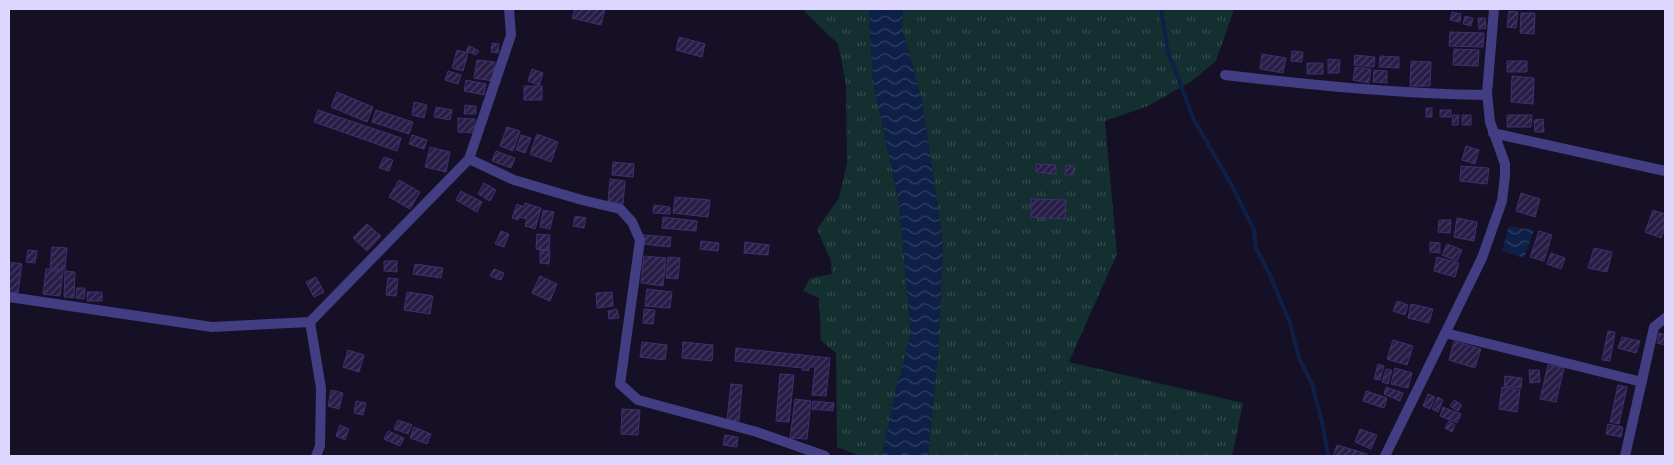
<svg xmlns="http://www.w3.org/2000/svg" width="1674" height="465" font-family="'PT Sans Narrow',sans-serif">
	<defs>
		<pattern id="grass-tufts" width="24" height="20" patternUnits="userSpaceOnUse" patternTransform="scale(1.25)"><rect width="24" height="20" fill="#132f30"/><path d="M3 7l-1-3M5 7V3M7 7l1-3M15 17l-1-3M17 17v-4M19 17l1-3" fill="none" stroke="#354c4f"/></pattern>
		<pattern id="water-waves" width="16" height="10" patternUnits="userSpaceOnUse" patternTransform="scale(1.25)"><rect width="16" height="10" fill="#0e2047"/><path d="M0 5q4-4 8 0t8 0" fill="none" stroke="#314063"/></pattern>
		<pattern id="building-hatch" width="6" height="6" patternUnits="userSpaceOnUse" patternTransform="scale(1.25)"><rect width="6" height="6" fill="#271d46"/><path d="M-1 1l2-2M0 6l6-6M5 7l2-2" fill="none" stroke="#463d62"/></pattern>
	</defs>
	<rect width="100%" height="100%" fill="#151026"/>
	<path fill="url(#grass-tufts)" d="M802,9H869L873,81L899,202L911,334L894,398L882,456H860L837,447L836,353L821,341L819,298L803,291L810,278L832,274L831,261L817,229L839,198L847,163L846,84L838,44Z
		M903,9H1234L1216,61L1192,81L1148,106L1105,121L1117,254L1069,362L1243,403L1232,456H928L938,352L943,244L922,101L902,28Z"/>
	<path fill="url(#water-waves)" d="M869,9H903L902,28L922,101L943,244L938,352L928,456H882L894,398L911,334L899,202L873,81Z
		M1509,226L1534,230L1524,258L1502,251Z"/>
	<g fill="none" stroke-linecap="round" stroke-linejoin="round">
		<path stroke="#0e2047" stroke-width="4" d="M1161,9L1168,52L1194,120L1230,182L1254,230L1256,248L1268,271L1290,323L1299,358L1312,384L1323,426L1328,456"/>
	</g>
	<path fill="url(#building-hatch)" stroke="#402f71" d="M575,9H605L601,25L572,18Z
		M1509,11L1518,12L1516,28L1507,27Z
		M1452,12L1461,14L1460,22L1450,20Z
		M1521,13H1535L1534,34L1520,33Z
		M1465,16L1473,18L1471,26L1463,24Z
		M1478,18H1485L1486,28L1479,29Z
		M1450,32L1484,33L1483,47L1449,46Z
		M679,37L705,44L702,57L676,50Z
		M492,43L499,44L498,53L491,52Z
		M469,46L479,51L476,55L466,51Z
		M1454,49L1479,50L1478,66L1453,65Z
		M457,50L468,53L463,71L452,68Z
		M1292,51L1303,52L1302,62L1291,61Z
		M1262,54L1286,58L1283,73L1260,69Z
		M1355,55L1375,57L1374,67L1354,65Z
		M1380,56L1399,57V68L1379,67Z
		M1328,59L1340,60L1339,73H1328Z
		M477,60L495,62L493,81L474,78Z
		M1411,61L1431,62L1430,86H1410Z
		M1507,61H1527V72H1507Z
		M1307,63H1323V74H1307Z
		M1355,67L1371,69L1369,83L1353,80Z
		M532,69L543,73L539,85L528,81Z
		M1374,70L1387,71V83L1373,82Z
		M448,71L461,75L458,84L445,80Z
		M1512,76L1534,78L1533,104L1511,102Z
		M466,80L486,84L484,95L464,91Z
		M524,86H542V100H524Z
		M337,92L373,107L367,122L331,107Z
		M414,102L427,105L424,118L412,115Z
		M465,105L476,106V114H464Z
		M436,107L452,110L450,120L434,117Z
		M1426,108H1432V117H1426Z
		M318,110L401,138L397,151L314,122Z
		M376,110L413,122L409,134L372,122Z
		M1440,110H1451V117H1440Z
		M1453,115H1459L1458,125H1452Z
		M1462,115H1471V125H1462Z
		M1507,115H1532L1531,127H1507Z
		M458,118L475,119V133L458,132Z
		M1543,119L1544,132H1535L1534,120Z
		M507,127L520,131L513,151L500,146Z
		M537,134L558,142L551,162L530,154Z
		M412,135L427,140L424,149L409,144Z
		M521,135L531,138L525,153L516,150Z
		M1466,146L1479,150L1475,164L1462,160Z
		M430,147L450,152L446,172L425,167Z
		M496,151L515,158L511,168L492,161Z
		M384,157L393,160L389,171L379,168Z
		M613,162L634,164L633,177L612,175Z
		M1036,164L1056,165V174L1036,172Z
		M1066,165L1074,166L1073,175H1065Z
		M1461,166L1489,168L1487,184L1460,181Z
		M610,179L625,181L623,204L608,202Z
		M399,180L420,192L410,209L389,197Z
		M484,183L496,190L490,201L478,194Z
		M461,191L482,202L477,212L456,200Z
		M1521,193L1540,199L1535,217L1516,211Z
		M675,197L710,200L708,217L673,213Z
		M1031,199L1066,200L1065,219L1031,217Z
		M525,203L541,208L535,229L525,226L527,219L519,217L518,220L512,218L517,204L524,207Z
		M654,205L670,207V214L653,213Z
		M543,210L554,212L550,229L540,227Z
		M1653,210L1665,214V227L1661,238L1645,232Z
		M575,216L586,218L584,228L573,226Z
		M663,217L697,221L696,231L662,228Z
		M1457,218L1477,222L1474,241L1454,237Z
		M1439,220H1451L1450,233L1438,232Z
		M367,224L381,236L367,251L353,238Z
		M501,231L509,234L504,247L495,244Z
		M1539,231L1552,235L1544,261L1530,257Z
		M537,234L550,235L549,250L536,249Z
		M643,235L671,237L670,247L642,244Z
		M701,241L719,243L718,251L700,249Z
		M745,242L769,245L768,255L744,253Z
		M1430,242L1440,243V253L1430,252Z
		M1447,244L1462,250L1457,261L1442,255Z
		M52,247L67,248L65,270L50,268Z
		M1594,248L1612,252L1607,272L1588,268Z
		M28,250L37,251L35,263L26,262Z
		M540,250L550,251L549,264L540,263Z
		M1551,253L1565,258L1561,269L1547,264Z
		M644,256L666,258L663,286L641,283Z
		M668,257L680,258L678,279L666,278Z
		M1437,257L1459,263L1455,277L1434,271Z
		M384,261H397V272L384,271Z
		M9,262L22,264L18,293L9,292Z
		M415,264L443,268L441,278L413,274Z
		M46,269L63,271L60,296L43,294Z
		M494,269L504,273L501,280L490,276Z
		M65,271L75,272L74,298L64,297Z
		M540,276L557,284L550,301L532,293Z
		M316,277L324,292L314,297L306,282Z
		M388,278L398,279L396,296L386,295Z
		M77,288H85L84,299L76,298Z
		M647,289L672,292L670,308L645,306Z
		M87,292H102V301H87Z
		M407,292L433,296L430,314L404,310Z
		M612,292L613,306L597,308L596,293Z
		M1397,301L1408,305L1405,315L1393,311Z
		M1411,304L1433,309L1429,323L1408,318Z
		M617,309L619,318L609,319L608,311Z
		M644,309L655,310L653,324L643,323Z
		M1608,331L1615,332L1610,361L1602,360Z
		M1659,333L1665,335V345L1657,343Z
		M1622,337L1640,341L1636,353L1618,348Z
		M1393,340L1413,346L1407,365L1387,359Z
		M1454,341L1481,349L1475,368L1449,360Z
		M642,342L667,345L665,360L640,357Z
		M683,342L713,345L712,361L682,358Z
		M736,348L830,358L826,396L812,395L815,367H809V371L802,370L803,368L735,361Z
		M348,350L364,355L359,372L343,367Z
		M1378,364L1384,366L1380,380L1374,379Z
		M1548,365L1564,368L1556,402L1540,399Z
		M1395,368L1412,373L1408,388L1391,384Z
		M1386,369L1392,370L1388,384L1382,382Z
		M1529,370H1539L1540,382L1530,383Z
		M780,374L794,375L789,422L776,421Z
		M1505,376L1522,378L1521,388L1504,386Z
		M731,384L742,385L739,421L727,420Z
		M1618,385L1627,387L1619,424L1610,422Z
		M1386,387L1403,393L1400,401L1384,394Z
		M1502,387L1520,390L1517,412L1499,409Z
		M331,390L343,393L339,409L328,406Z
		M1366,391L1387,398L1384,408L1363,401Z
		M1428,394L1435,397L1430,409L1423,406Z
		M1438,397L1443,400L1438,412L1432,409Z
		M795,399L811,401L807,439L790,438Z
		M1454,400L1462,405L1458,411L1450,406Z
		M356,401L366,403L363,415L354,413Z
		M813,401L834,403L833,411L812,409Z
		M1443,407L1461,414L1457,423L1440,416Z
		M622,409L640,410L638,435L621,434Z
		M398,420L412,425L408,434L394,429Z
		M1449,421L1455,425L1452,432L1445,428Z
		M1608,424L1623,427L1621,437L1606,434Z
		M340,425L349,429L345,440L336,436Z
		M414,427L431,434L427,444L410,438Z
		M1360,429L1377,435L1371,449L1355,442Z
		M388,431L404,438L400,446L384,439Z
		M725,435L738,437L737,447L723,445Z
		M1337,445L1367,454V456H1333Z"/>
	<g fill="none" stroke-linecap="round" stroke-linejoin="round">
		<path stroke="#433d83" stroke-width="10" d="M1225,75C1312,85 1400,94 1487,95
			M1493,133L1665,171
			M469,159L514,180L582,200L620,209L632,222L640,240L620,384L638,400L757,432L825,456
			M9,297L212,327L310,322L469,159L511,35L509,9
			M310,322L321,388L320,446L316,456
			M1445,333L1642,382
			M1385,456L1482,258L1502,201L1505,176V164L1490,122L1487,93L1494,9
			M1625,456L1654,327L1665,318"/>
	</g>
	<rect width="1674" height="465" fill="none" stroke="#ddd6fe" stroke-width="20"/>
</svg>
